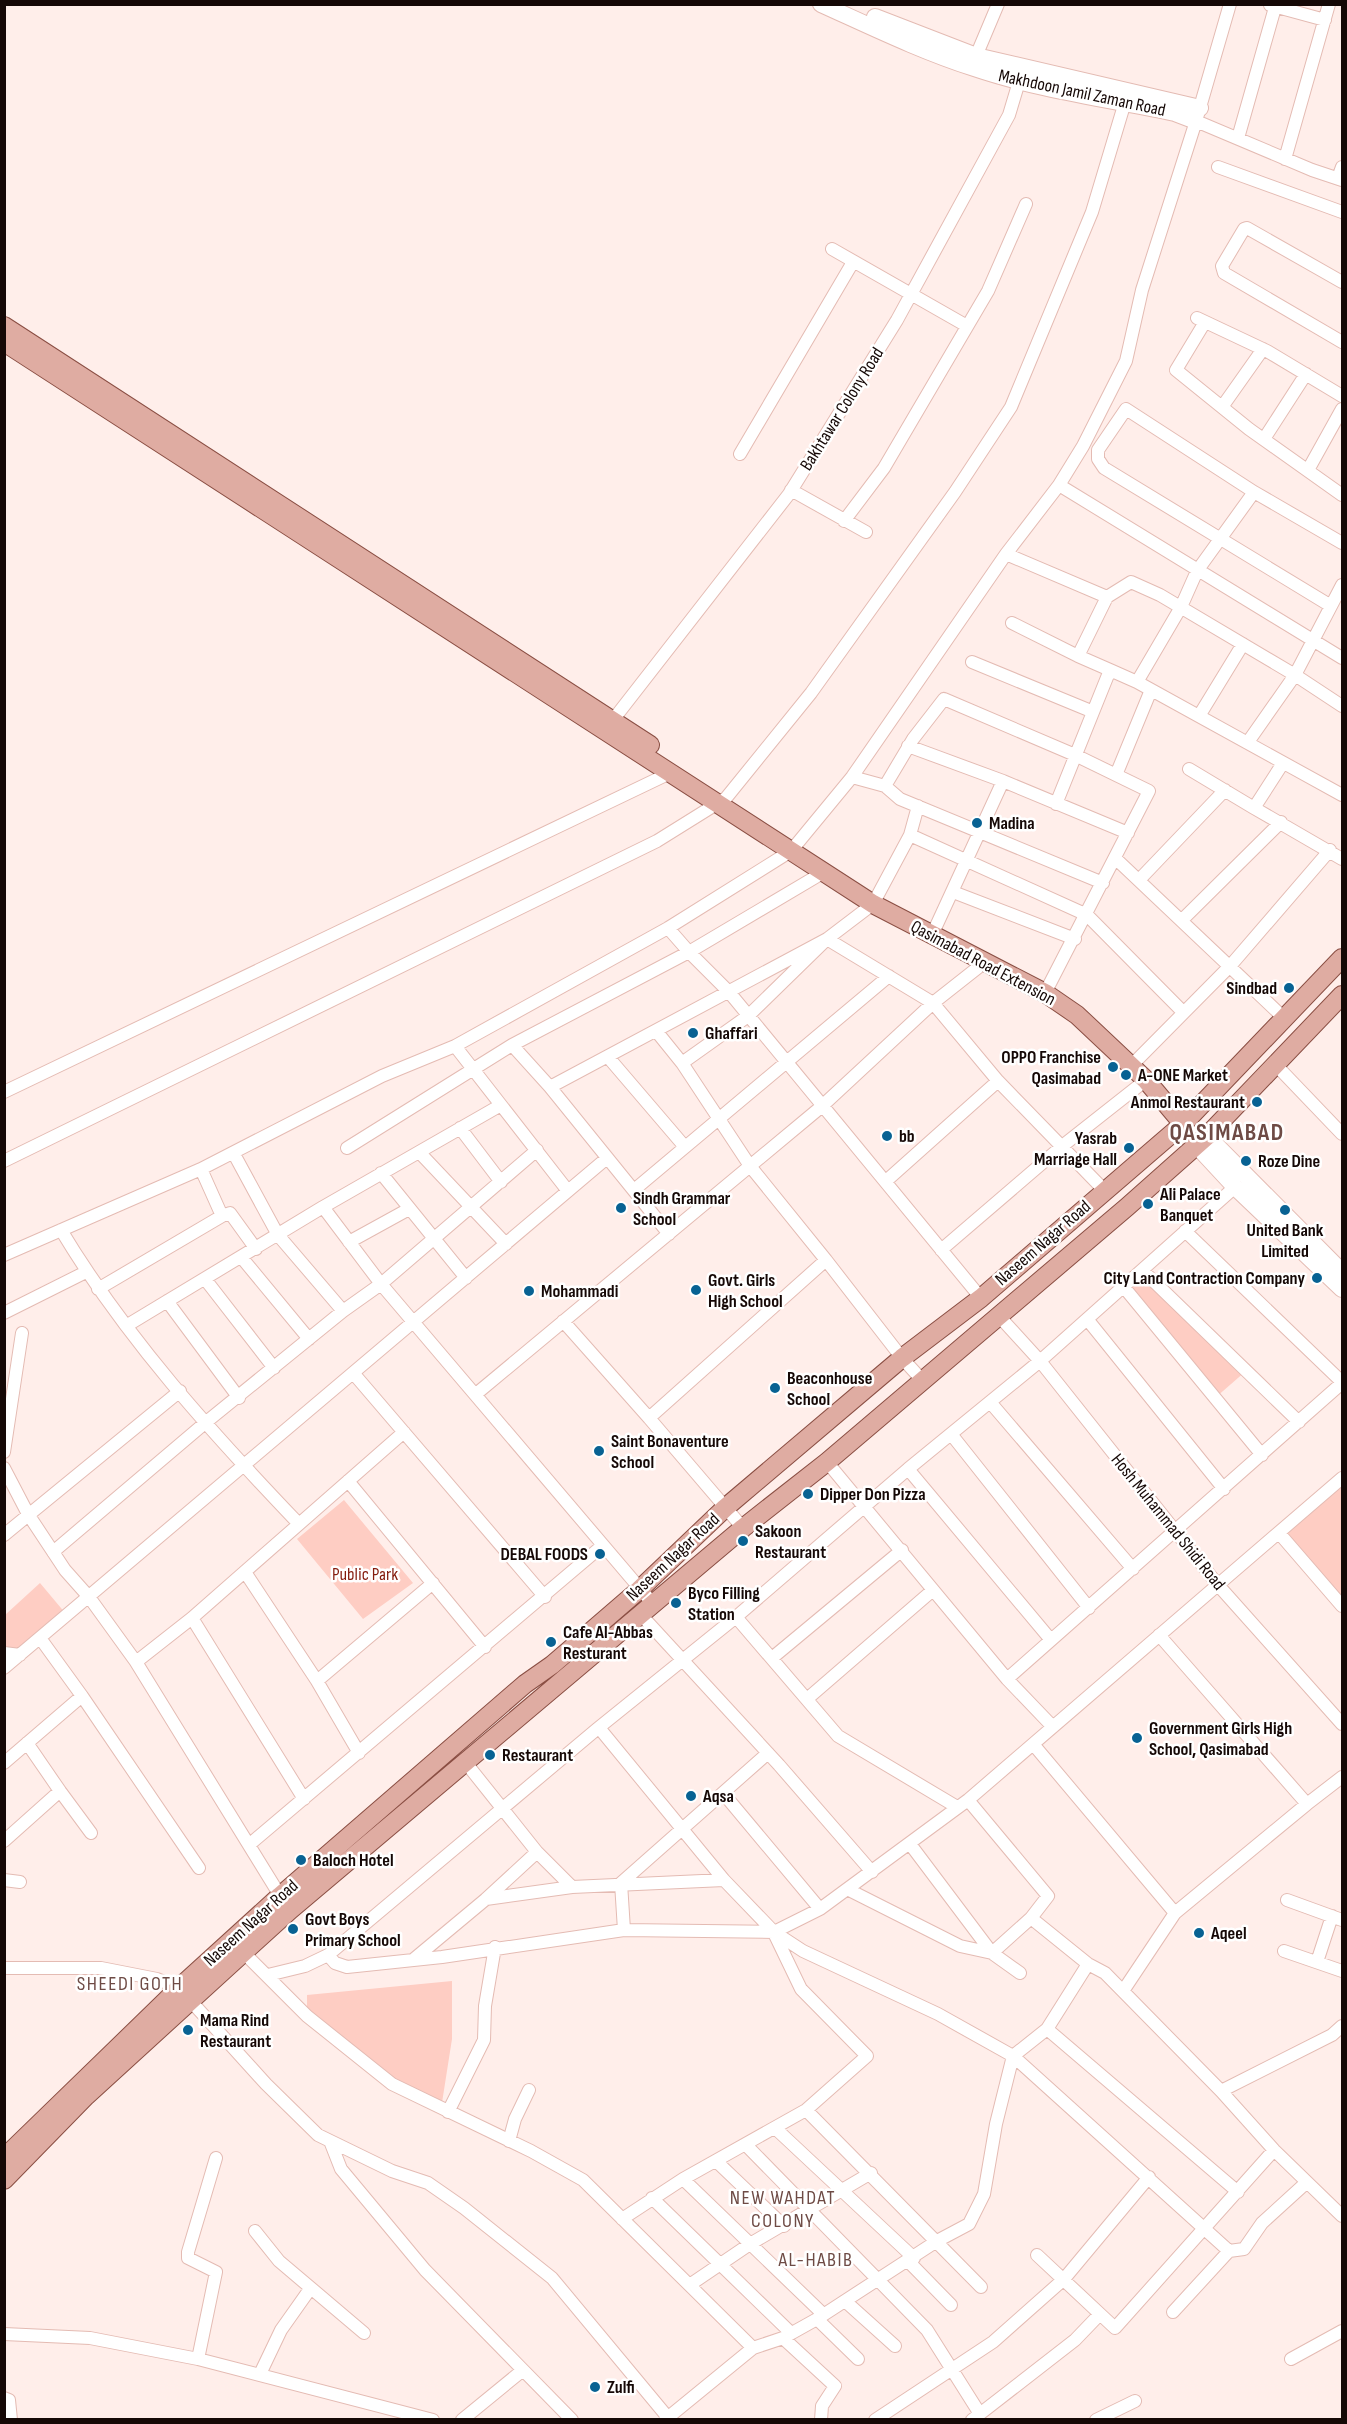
<svg xmlns="http://www.w3.org/2000/svg" width="1347" height="2424" font-family="'Sofia Sans Condensed',sans-serif">
	<rect width="100%" height="100%" fill="#ffeeea"/>
	<path fill="#fecdc3" d="M1142,1270L1246,1371L1215,1398L1123,1286Z
		M1342,1478V1606L1279,1533Z
		M344,1500L413,1583L363,1619L297,1539Z
		M40,1583L66,1614L20,1655L5,1653V1615Z
		M452,1981V2039L441,2109L392,2084L307,2016V1995Z"/>
	<g fill="none" stroke-linecap="round" stroke-linejoin="round">
		<g stroke="#e4bbb3" stroke-width="14">
			<path id="street" d="M1270,5L1325,20
				M974,61L998,4
				M1196,121L1312,170L1342,180
				M1238,138L1276,4
				M1285,159L1329,4
				M1218,167L1342,212
				M1338,178L1342,167
				M832,249L967,326
				M1342,282L1247,228L1244,229L1222,266L1224,273L1342,342
				M1197,318L1267,351L1342,396
				M1205,322L1176,370L1249,429L1342,495
				M1222,407L1263,349
				M1264,439L1306,374
				M740,454L853,262
				M1308,470L1342,409
				M1059,485L1342,658
				M791,490L866,532
				M1254,492L1197,571L1181,607L1137,682L1342,795
				M844,521L884,468L988,291L1026,204
				M1006,554L1107,597
				M1342,585L1295,675L1342,706
				M1331,606L1104,468L1098,459V450L1126,409L1254,492L1342,543
				M1012,623L1078,656
				M972,662L1091,711
				M1110,670L1137,682
				M1199,716L1243,644
				M613,720L789,494L897,320L1009,115L1021,75
				M908,746L1003,781
				M1283,763L1254,808L1342,859
				M1189,769L1254,808
				M1116,775L1151,690
				M852,777L885,786L913,739L944,699L1075,755L1149,791L1045,993
				M885,786L900,799L1103,883
				M1056,804L1110,670L1078,656L1107,597L1131,582L1160,595L1295,675L1248,742
				M910,835L1087,915L1183,1012
				M1115,858L1284,1018
				M1139,880L1225,790
				M953,892L1075,939
				M1182,920L1281,822
				M668,928L689,952L729,992L981,1298
				M932,935L1003,781L1128,833
				M657,1032L682,1063L750,1166L826,1260
				M455,1046L568,1191
				M608,1057L685,1147
				M682,1063L748,1016L827,939L933,1003L998,1081L1104,1190
				M1275,1064L1342,1134
				M1130,1067L1231,965L1330,850
				M550,1087L827,939L873,904L910,835L918,806
				M4,1092L670,773
				M501,1105L323,1207L381,1284L654,1605
				M460,1128L501,1182
				M347,1148L512,1045
				M419,1152L506,1244
				M234,1154L278,1235L343,1311
				M4,1161L657,841L726,798L811,693L955,492L1011,407L1092,212L1125,102
				M381,1173L466,1278
				M886,1181L998,1081
				M634,1190L889,976
				M222,1216L230,1213L256,1249
				M61,1230C126,1338 212,1433 299,1524
				M1185,1231L1342,1382
				M669,1234L550,1087L512,1045L689,952L824,872
				M349,1242L409,1209
				M941,1250L1061,1147L1146,1080
				M4,1255L201,1169L382,1076L455,1046L668,928L791,851L852,777L1006,554L1059,485L1083,446L1126,361L1142,290L1196,121L1230,4
				M242,1258L309,1339
				M1142,1270L1299,1422
				M205,1279L274,1368
				M1123,1286L1262,1455
				M98,1289L222,1216L201,1169
				M167,1301L239,1398
				M4,1313L86,1272
				M998,1315L1040,1361L1218,1585L1342,1724
				M1087,1319L1224,1489
				M563,1321L649,1418
				M126,1326L323,1207
				M354,1374L545,1597
				M476,1394L821,1107L933,1003L985,962
				M990,1402L1133,1569
				M951,1434L1089,1608
				M4,1452L22,1333
				M827,1462L1007,1679L1053,1727
				M4,1468L28,1514L65,1570L89,1597L136,1662L284,1902
				M908,1469L1051,1640
				M348,1481L485,1647
				M743,1528L649,1418L826,1260L902,1358L922,1380
				M1279,1533L1342,1606
				M4,1535L180,1391
				M53,1552L205,1423L343,1311L381,1284L537,1150
				M245,1572L317,1681L359,1753
				M642,1616L779,1765L872,1872
				M192,1618L304,1799
				M1159,1635L1307,1804L1342,1777
				M40,1638L82,1696
				M4,1653L20,1655
				M772,1658L902,1550
				M136,1662L192,1618L404,1432
				M4,1668L607,1158
				M1007,1679L1342,1383
				M317,1681L433,1583
				M807,1699L933,1590
				M600,1729L724,1880L774,1932L803,1951L938,2014L1013,2056L1229,2251L1244,2249L1262,2223L1307,2182
				M27,1743L60,1791
				M1033,1744L1175,1913L1123,1991
				M4,1763L82,1696L199,1868
				M466,1763L537,1852L572,1887L724,1880
				M723,1793L820,1909
				M968,1800L1048,1896L1031,1918L1088,1964L1105,1973L1221,2091L1274,2150L1342,2216
				M957,1807L838,1736L736,1617L908,1469L1040,1361L1235,1187
				M4,1841L60,1791L91,1833
				M250,1844L602,1546
				M910,1844L992,1953L1020,1973
				M4,1880L20,1882
				M849,1890L960,1946L992,1953L1031,1918
				M486,1899L537,1852
				M1287,1900L1342,1920
				M1175,1913L1307,1804
				M624,1930L621,1883L768,1753
				M1284,1951L1342,1971
				M244,1953L307,2016L392,2084L531,2151L583,2180L753,2348L783,2338L817,2319L937,2241L969,2224L984,2194L996,2124L1013,2056L1047,2029
				M328,1955L597,1729L736,1617
				M414,1959L486,1899L572,1887
				M1317,1962L1332,1916
				M1088,1964L1047,2029L1238,2192
				M4,1968H101L157,1979L179,1988L266,2084L318,2135L392,2171L428,2183L464,2208L552,2278L670,2420
				M268,1975L305,1966L328,1955L335,1963L347,1967L442,1957L624,1930L774,1932L820,1909L968,1800L1342,1478
				M1221,2091L1332,2035L1342,2026
				M806,2110L981,2287
				M448,2112L484,2040L485,2006L495,1947
				M775,2128L914,2258
				M330,2141L341,2169L425,2270L572,2420
				M509,2141L515,2119L529,2090
				M746,2145L927,2330L980,2414
				M716,2161L784,2226
				M683,2179L823,2314
				M652,2198L791,2333
				M622,2219L683,2179L806,2110L867,2056L801,1989L774,1933
				M255,2231L279,2261L364,2333
				M1037,2255L1115,2328L1274,2150
				M909,2262L951,2305
				M691,2284L750,2244L871,2173
				M845,2301L895,2346
				M1173,2312L1229,2251
				M817,2319L858,2359
				M4,2334L90,2338L198,2359L433,2420
				M783,2338L835,2386L822,2406L821,2420
				M198,2359L216,2272L188,2258V2252L216,2158
				M1291,2359L1342,2331
				M260,2374L281,2330L310,2289
				M4,2398L9,2400L11,2420
				M462,2420L523,2370
				M665,2420L753,2348
				M875,2420L993,2342L1064,2279L1149,2177
				M972,2420L1075,2340L1099,2315
				M1096,2420L1135,2401"/>
		</g>
		<g stroke="#e4bbb3" stroke-width="18">
			<path id="secondary" d="M821,4C872,27 921,51 974,68C1039,90 1108,99 1175,113L1196,121
				M875,17L976,56L1200,108
				M1207,1136L1342,1272
				M1196,1145L1235,1187L1342,1289"/>
		</g>
		<g stroke="#8a4e43" stroke-width="20">
			<path id="primary" d="M4,326L650,745
				M4,342L873,904L1045,993L1077,1015L1146,1080L1183,1124
				M4,2158L179,1988L280,1896L525,1684L552,1665L639,1590L725,1508L902,1358L981,1298L1183,1124L1342,958
				M4,2180L86,2096L290,1910L743,1528L827,1462L1127,1207L1207,1136L1342,995"/>
		</g>
		<use href="#street" stroke="#fff" stroke-width="12"/>
		<use href="#secondary" stroke="#fff" stroke-width="16"/>
		<use href="#primary" stroke="#dfaca2" stroke-width="18"/>
	</g>
	<g fill="#086293" stroke="#fff" stroke-width="2">
		<circle cx="977" cy="823" r="6"/>
		<circle cx="1289" cy="988" r="6"/>
		<circle cx="693" cy="1033" r="6"/>
		<circle cx="1113" cy="1067" r="6"/>
		<circle cx="1126" cy="1075" r="6"/>
		<circle cx="1257" cy="1102" r="6"/>
		<circle cx="887" cy="1136" r="6"/>
		<circle cx="1129" cy="1148" r="6"/>
		<circle cx="1246" cy="1161" r="6"/>
		<circle cx="1148" cy="1204" r="6"/>
		<circle cx="621" cy="1208" r="6"/>
		<circle cx="1285" cy="1210" r="6"/>
		<circle cx="1317" cy="1278" r="6"/>
		<circle cx="696" cy="1290" r="6"/>
		<circle cx="529" cy="1291" r="6"/>
		<circle cx="775" cy="1388" r="6"/>
		<circle cx="599" cy="1451" r="6"/>
		<circle cx="808" cy="1494" r="6"/>
		<circle cx="743" cy="1541" r="6"/>
		<circle cx="600" cy="1554" r="6"/>
		<circle cx="676" cy="1603" r="6"/>
		<circle cx="551" cy="1642" r="6"/>
		<circle cx="1137" cy="1738" r="6"/>
		<circle cx="490" cy="1755" r="6"/>
		<circle cx="691" cy="1796" r="6"/>
		<circle cx="301" cy="1860" r="6"/>
		<circle cx="293" cy="1929" r="6"/>
		<circle cx="1199" cy="1933" r="6"/>
		<circle cx="188" cy="2030" r="6"/>
		<circle cx="595" cy="2387" r="6"/>
	</g>
	<g text-anchor="middle" dominant-baseline="central" stroke-width="5" stroke-linejoin="round" paint-order="stroke">
		<g font-size="18" fill="#150806" stroke="#fff">
			<text transform="translate(1082 93) rotate(12)">Makhdoon Jamil Zaman Road</text>
			<text transform="translate(842 409) rotate(-58)">Bakhtawar Colony Road</text>
			<text transform="translate(983 963) rotate(28)">Qasimabad Road Extension</text>
			<text transform="translate(1043 1243) rotate(-41)">Naseem Nagar Road</text>
			<text transform="translate(1168 1522) rotate(51)">Hosh Muhammad Shidi Road</text>
			<text transform="translate(673 1557) rotate(-43)">Naseem Nagar Road</text>
			<text transform="translate(251 1923) rotate(-42)">Naseem Nagar Road</text>
		</g>
		<g font-size="18" font-weight="bold" fill="#150806" stroke="#fff" text-anchor="start">
			<text x="989" y="823">Madina</text>
			<text x="1277" y="988" text-anchor="end">Sindbad</text>
			<text x="705" y="1033">Ghaffari</text>
			<text x="1101" y="1057" text-anchor="end">OPPO Franchise<tspan x="1101" dy="21">Qasimabad</tspan></text>
			<text x="1138" y="1075">A-ONE Market</text>
			<text x="1245" y="1102" text-anchor="end">Anmol Restaurant</text>
			<text x="899" y="1136">bb</text>
			<text x="1117" y="1138" text-anchor="end">Yasrab<tspan x="1117" dy="21">Marriage Hall</tspan></text>
			<text x="1258" y="1161">Roze Dine</text>
			<text x="1160" y="1194">Ali Palace<tspan x="1160" dy="21">Banquet</tspan></text>
			<text x="633" y="1198">Sindh Grammar<tspan x="633" dy="21">School</tspan></text>
			<text x="1285" y="1230" text-anchor="middle">United Bank<tspan x="1285" dy="21">Limited</tspan></text>
			<text x="1305" y="1278" text-anchor="end">City Land Contraction Company</text>
			<text x="708" y="1280">Govt. Girls<tspan x="708" dy="21">High School</tspan></text>
			<text x="541" y="1291">Mohammadi</text>
			<text x="787" y="1378">Beaconhouse<tspan x="787" dy="21">School</tspan></text>
			<text x="611" y="1441">Saint Bonaventure<tspan x="611" dy="21">School</tspan></text>
			<text x="820" y="1494">Dipper Don Pizza</text>
			<text x="755" y="1531">Sakoon<tspan x="755" dy="21">Restaurant</tspan></text>
			<text x="588" y="1554" text-anchor="end">DEBAL FOODS</text>
			<text x="688" y="1593">Byco Filling<tspan x="688" dy="21">Station</tspan></text>
			<text x="563" y="1632">Cafe Al-Abbas<tspan x="563" dy="21">Resturant</tspan></text>
			<text x="1149" y="1728">Government Girls High<tspan x="1149" dy="21">School, Qasimabad</tspan></text>
			<text x="502" y="1755">Restaurant</text>
			<text x="703" y="1796">Aqsa</text>
			<text x="313" y="1860">Baloch Hotel</text>
			<text x="305" y="1919">Govt Boys<tspan x="305" dy="21">Primary School</tspan></text>
			<text x="1211" y="1933">Aqeel</text>
			<text x="200" y="2020">Mama Rind<tspan x="200" dy="21">Restaurant</tspan></text>
			<text x="607" y="2387">Zulfi</text>
		</g>
		<g font-size="18" fill="#841c0d" stroke="#fff">
			<text x="365" y="1574">Public Park</text>
		</g>
		<g font-size="20" letter-spacing="1.5" fill="#6e4b45" stroke="#fff">
			<text x="130" y="1984">SHEEDI GOTH</text>
			<text x="783" y="2198">NEW WAHDAT<tspan x="783" dy="23">COLONY</tspan></text>
			<text x="816" y="2260">AL-HABIB</text>
		</g>
		<g font-size="24" font-weight="bold" letter-spacing="1.5" fill="#6e4b45" stroke="#fff">
			<text x="1227" y="1132">QASIMABAD</text>
		</g>
	</g>
	<rect width="1347" height="2424" fill="none" stroke="#150806" stroke-width="12"/>
</svg>
